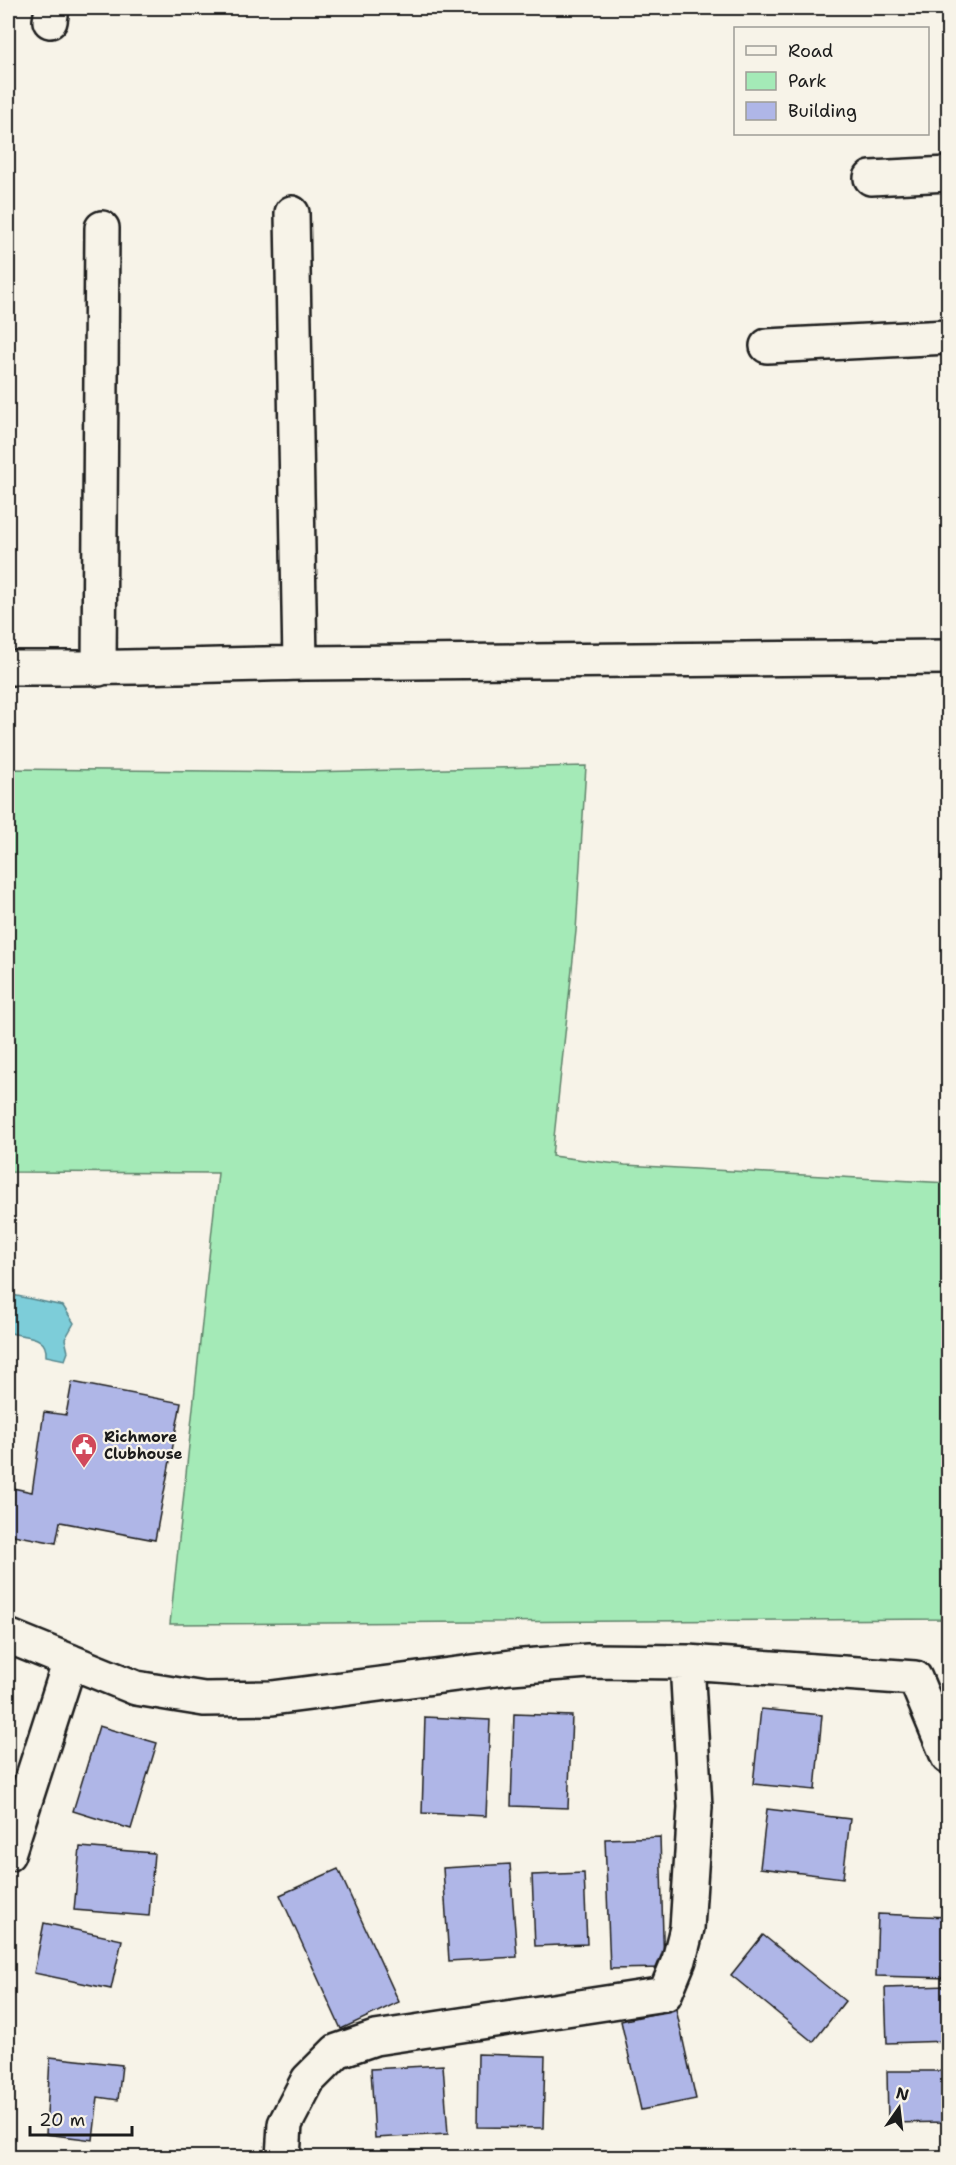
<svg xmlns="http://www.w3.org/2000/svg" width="956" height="2165" font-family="'Shantell Sans',sans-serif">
	<rect width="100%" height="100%" fill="#f7f3e8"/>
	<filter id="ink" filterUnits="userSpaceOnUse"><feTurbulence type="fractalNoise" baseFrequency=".0167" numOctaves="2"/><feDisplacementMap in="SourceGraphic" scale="12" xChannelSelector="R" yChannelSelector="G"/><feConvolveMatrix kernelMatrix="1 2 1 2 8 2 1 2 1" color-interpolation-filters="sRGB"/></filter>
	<g filter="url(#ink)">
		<path fill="#a4eab7" stroke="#60836a" stroke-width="1.5" d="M586,766L576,931L552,1156L625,1165L948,1183V1619L170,1624L218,1173L8,1172V769L306,772Z"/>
		<path fill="#7dcdd9" stroke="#56868d" stroke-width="1.5" d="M8,1294L63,1306L74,1323L65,1339L68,1352L65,1360L46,1356C48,1333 22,1338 8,1332Z"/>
		<path fill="#afb6e7" stroke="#1c1c1c" stroke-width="1.5" d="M72,1382L181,1403L155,1540L60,1522L56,1543L8,1534V1487L32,1492L44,1412L66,1415Z
			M761,1709L822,1715L815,1790L753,1784Z
			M514,1714L572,1716L568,1808L511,1806Z
			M425,1717L490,1720L486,1816L422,1813Z
			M99,1726L157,1743L131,1829L73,1811Z
			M767,1809L850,1819L843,1878L760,1868Z
			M660,1837L664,1968L610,1969L605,1839Z
			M80,1847L154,1853L149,1916L74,1910Z
			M510,1864L517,1957L449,1961L443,1868Z
			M338,1869L399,2002L341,2029L280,1895Z
			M584,1873L587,1944L535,1946L532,1875Z
			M878,1914L948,1917V1978L876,1976Z
			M44,1923L122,1940L111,1989L34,1973Z
			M763,1935L845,2001L813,2042L731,1975Z
			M948,1986V2041L887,2043L885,1988Z
			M676,2009L696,2099L641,2110L621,2021Z
			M478,2054L545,2056L543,2128L477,2127Z
			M50,2057L122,2065L118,2100L98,2097L93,2140L46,2134Z
			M443,2065L448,2134L375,2138L371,2069Z
			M887,2071H948V2122L888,2123Z"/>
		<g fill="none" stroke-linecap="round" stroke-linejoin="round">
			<g stroke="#1c1c1c" stroke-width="38">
				<path id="minor" d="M50,21L52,8
					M871,178L948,174
					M292,213L300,663
					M767,346L948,337
					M8,668C107,669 206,665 305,663C520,660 734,657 948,657
					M99,669L102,228
					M8,1636L136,1688L204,1699L272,1698L511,1667L588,1661L687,1662L915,1678L948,1757
					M8,1854L70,1661
					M283,2158L285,2124L308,2080L337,2051L375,2038L665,1994L679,1960L687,1928L695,1807L687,1662"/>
			</g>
			<use href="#minor" stroke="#f7f3e8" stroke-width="33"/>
		</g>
	</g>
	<defs>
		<g id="civic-pin" transform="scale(1.35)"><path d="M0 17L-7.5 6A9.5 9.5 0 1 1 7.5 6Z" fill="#d1495b" stroke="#f7f3e8"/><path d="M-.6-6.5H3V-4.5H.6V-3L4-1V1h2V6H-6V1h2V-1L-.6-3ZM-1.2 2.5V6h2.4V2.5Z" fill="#fff"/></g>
	</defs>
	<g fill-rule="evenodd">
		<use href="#civic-pin" x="84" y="1446"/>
	</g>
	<g text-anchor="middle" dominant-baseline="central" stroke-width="4.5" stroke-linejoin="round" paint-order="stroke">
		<g font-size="15" font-weight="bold" fill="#1c1c1c" stroke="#f7f3e8" text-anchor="start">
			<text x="104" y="1437">Richmore<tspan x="104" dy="17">Clubhouse</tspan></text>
		</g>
	</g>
	<rect width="956" height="2165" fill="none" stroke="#f7f3e8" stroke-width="30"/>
	<rect x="15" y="15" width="926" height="2135" fill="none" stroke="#1c1c1c" stroke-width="2" filter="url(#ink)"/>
	<rect x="734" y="27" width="195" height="108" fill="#f7f3e8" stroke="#9f9d96" stroke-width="1.5"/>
	<rect x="746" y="46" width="30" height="9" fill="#f7f3e8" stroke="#9f9d96" stroke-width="1.5"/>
	<text x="788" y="57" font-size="18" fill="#1c1c1c">Road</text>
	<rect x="746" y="72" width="30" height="18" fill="#a4eab7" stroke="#9f9d96" stroke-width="1.5"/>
	<text x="788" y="87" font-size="18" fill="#1c1c1c">Park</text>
	<rect x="746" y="102" width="30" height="18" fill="#afb6e7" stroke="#9f9d96" stroke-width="1.5"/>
	<text x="788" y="117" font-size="18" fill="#1c1c1c">Building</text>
	<g transform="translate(899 2108) rotate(14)" stroke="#f7f3e8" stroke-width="4.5" paint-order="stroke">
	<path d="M0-4.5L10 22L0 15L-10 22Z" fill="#1c1c1c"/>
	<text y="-9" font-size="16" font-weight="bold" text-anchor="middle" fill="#1c1c1c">N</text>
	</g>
	<path d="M30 2126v9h102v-9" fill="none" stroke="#1c1c1c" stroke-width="3"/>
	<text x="39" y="2126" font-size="18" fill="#1c1c1c" stroke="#f7f3e8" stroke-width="4.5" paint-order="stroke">20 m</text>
</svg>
